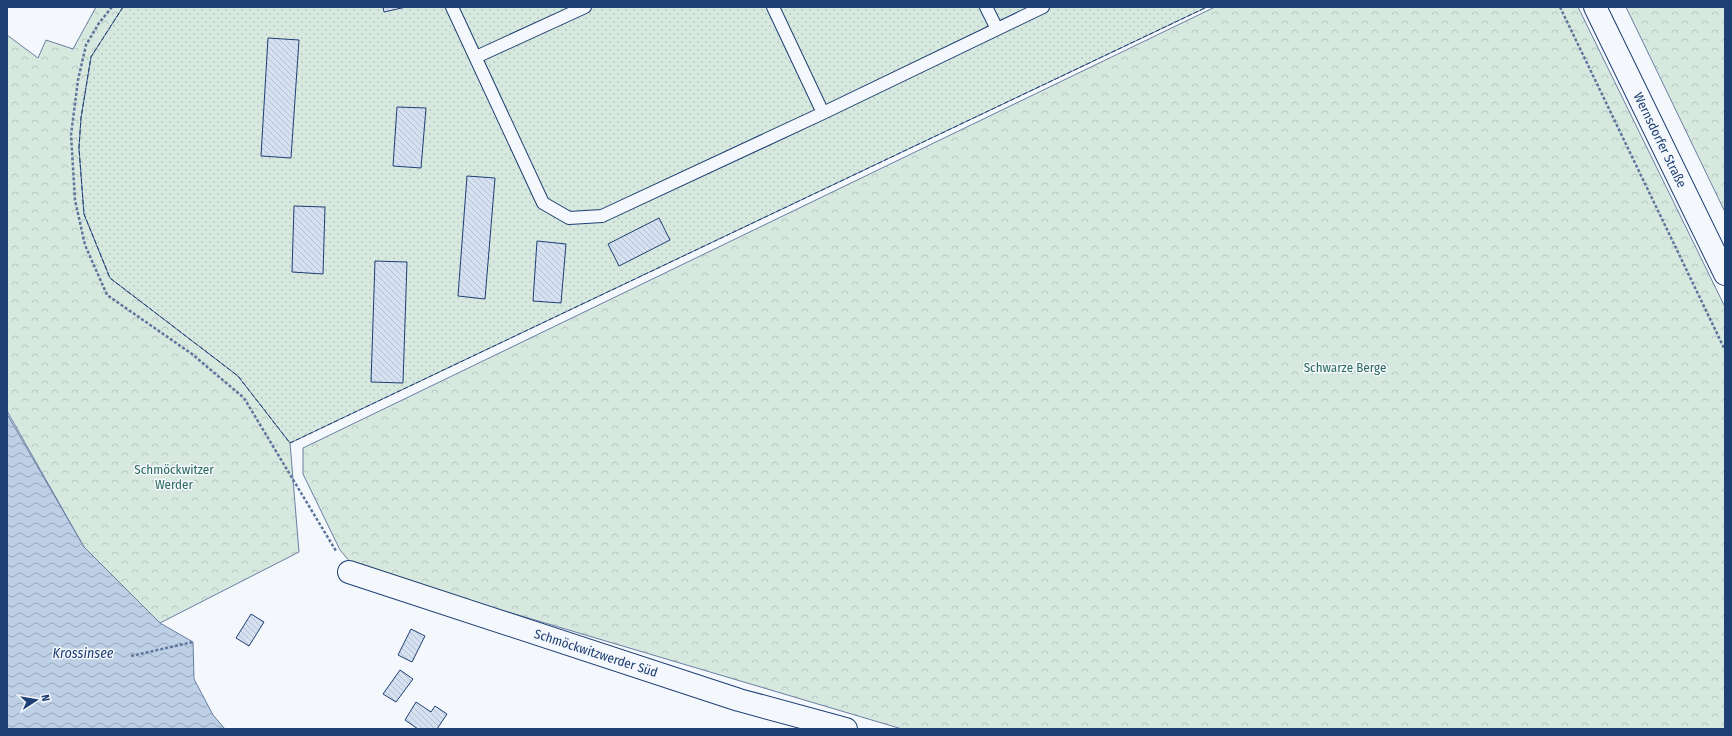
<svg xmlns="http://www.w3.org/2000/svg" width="1732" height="736" font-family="'Fira Sans Condensed',sans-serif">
	<defs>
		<pattern id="forest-crowns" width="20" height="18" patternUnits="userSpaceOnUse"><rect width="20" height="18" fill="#d7e8df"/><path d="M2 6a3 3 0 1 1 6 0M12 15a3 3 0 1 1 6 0" fill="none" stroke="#b8c8c3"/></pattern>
		<pattern id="park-dots" width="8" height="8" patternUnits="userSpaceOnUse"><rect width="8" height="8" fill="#d7e8df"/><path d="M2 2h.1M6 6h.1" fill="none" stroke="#b8c8c3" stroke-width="1.8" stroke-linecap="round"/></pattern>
		<pattern id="water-waves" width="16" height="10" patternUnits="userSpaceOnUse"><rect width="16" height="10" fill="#bed0e5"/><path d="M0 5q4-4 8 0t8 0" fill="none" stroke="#9aaabe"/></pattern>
		<pattern id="building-back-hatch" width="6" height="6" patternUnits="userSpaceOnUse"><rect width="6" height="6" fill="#d5e0f0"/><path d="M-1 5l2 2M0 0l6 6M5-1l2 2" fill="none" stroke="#b6c1d1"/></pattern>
	</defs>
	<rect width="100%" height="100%" fill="#f4f7fb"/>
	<path fill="url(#forest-crowns)" stroke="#687fa3" d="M96,7H123L91,57L81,118L79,148L84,214L110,278L238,376L290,443L299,552L160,623L84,547L7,411V35L38,58L46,40L73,49Z
		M1215,7H1578L1725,307V729H902L407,582L351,563L340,550L303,474V448Z
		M1626,7H1725V212Z"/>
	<path fill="url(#park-dots)" stroke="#687fa3" d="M123,7H1207L290,443L238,376L110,278L84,214L79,148L81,118L91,57Z"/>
	<path fill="url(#water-waves)" stroke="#687fa3" d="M7,414L84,547L160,623L193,642L194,679L213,715L225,729H7Z"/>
	<path fill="url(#building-back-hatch)" stroke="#1d3f73" d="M383,7H406L384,12Z
		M268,38L299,40L291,158L261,156Z
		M397,107L426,108L421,168L393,166Z
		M467,176L495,178L485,299L458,296Z
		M294,206L325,207L323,274L292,272Z
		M659,218L670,240L619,266L608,244Z
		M537,241L566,244L561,303L533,301Z
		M375,261L407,262L403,383L371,382Z
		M251,614L264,622L249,646L236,638Z
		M411,629L425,636L412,662L398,655Z
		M400,670L413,679L396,702L383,694Z
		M416,702L431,712L435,706L447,714L437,729H418L405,720Z"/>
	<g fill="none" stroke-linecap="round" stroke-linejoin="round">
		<g stroke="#1d3f73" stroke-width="14">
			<path id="service" d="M452,7L543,203L569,218L602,216L823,113L1043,7
				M773,7L823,113
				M986,7L997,29
				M476,57L585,7"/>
		</g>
		<g stroke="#1d3f73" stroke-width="24">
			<path id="minor" d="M349,572L739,700L846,729"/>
		</g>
		<g stroke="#1d3f73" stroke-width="24">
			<path id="tertiary" d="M1595,7L1725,274"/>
		</g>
		<path stroke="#5e769c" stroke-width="2.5" stroke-dasharray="3 2" stroke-linecap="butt" d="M112,7L99,23L86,45L78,80L71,135L75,200L85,245L107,295L192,354L244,398L336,551
			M1560,7L1725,350
			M131,656L193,642"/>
		<use href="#service" stroke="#f4f7fb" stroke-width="12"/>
		<use href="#minor" stroke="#f4f7fb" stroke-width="22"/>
		<use href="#tertiary" stroke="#f4f7fb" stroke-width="22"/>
		<path stroke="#1d3f73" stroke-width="1" stroke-dasharray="5 2" stroke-linecap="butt" d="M123,7L91,57L81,118L79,148L84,214L110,278L238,376L290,443L1207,7"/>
	</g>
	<g text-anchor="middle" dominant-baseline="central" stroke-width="3" stroke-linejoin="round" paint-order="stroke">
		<g font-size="13" fill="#1d3f73" stroke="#f4f7fb">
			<text transform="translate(1660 140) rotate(64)">Wernsdorfer Straße</text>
			<text transform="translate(596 653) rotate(18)">Schmöckwitzwerder Süd</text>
		</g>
		<g font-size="13" fill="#2c6c60" stroke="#f4f7fb">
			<text x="1345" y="367">Schwarze Berge</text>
			<text x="174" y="469">Schmöckwitzer<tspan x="174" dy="15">Werder</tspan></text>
		</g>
		<g font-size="14" font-style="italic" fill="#1d3f73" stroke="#f4f7fb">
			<text x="83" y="653">Krossinsee</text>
		</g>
	</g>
	<rect width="1732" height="736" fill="none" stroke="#1d3f73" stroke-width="16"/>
	<g transform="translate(36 700) rotate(78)" stroke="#f4f7fb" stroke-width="3" paint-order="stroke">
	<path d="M0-3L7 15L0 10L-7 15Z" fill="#1d3f73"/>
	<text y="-6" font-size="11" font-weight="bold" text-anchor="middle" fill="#1d3f73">N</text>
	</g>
</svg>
